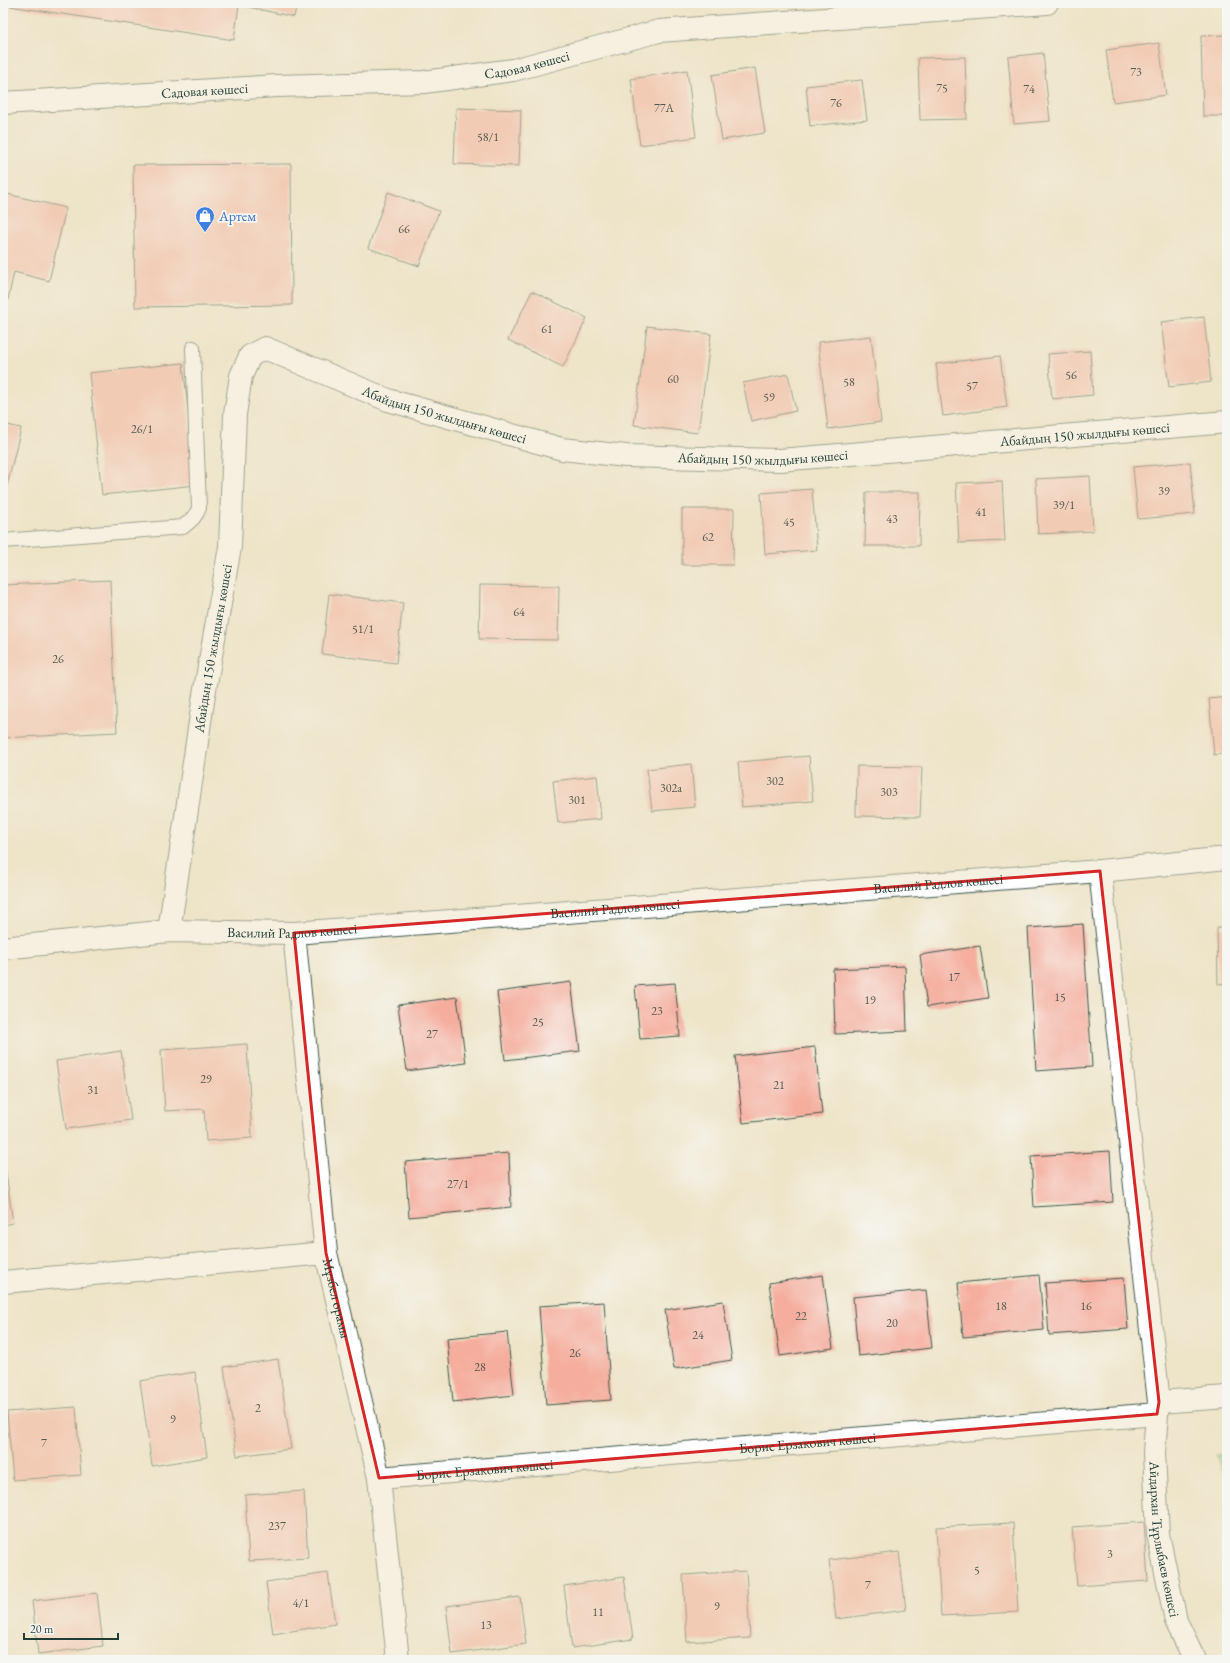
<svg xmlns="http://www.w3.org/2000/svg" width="1230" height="1663" font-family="'EB Garamond',serif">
	<defs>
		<pattern id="grass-tufts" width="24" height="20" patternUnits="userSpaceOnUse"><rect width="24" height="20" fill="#92d288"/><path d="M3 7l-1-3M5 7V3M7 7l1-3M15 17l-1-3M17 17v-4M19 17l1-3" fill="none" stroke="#77ac70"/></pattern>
	</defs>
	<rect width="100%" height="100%" fill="#f6f6f2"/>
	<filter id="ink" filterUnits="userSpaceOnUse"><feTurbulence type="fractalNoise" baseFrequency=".025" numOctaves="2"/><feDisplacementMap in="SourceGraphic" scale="8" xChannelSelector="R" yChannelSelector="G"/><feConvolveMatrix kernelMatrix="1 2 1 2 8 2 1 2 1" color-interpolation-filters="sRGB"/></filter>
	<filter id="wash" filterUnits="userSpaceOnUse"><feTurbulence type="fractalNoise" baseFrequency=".012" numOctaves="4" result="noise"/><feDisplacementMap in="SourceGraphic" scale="16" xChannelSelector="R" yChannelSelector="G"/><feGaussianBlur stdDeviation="0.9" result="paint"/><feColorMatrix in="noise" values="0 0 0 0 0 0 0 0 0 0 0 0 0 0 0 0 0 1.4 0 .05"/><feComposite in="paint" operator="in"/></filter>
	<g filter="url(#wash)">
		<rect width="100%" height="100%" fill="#eee4c8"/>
		<path fill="url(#grass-tufts)" stroke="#58885e" d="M1227,1454V1482L1215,1455Z"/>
		<g id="blocks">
			<path fill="#f5ae9e" d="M3,3H297L294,17L239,5L234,40L3,5Z
				M1227,35V116H1203L1201,36Z
				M1159,43L1166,95L1113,102L1106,50Z
				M1043,53L1050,121L1014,124L1008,57Z
				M965,57L967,119L920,120L918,58Z
				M755,68L765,133L722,140L712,75Z
				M687,70L696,137L640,145L631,79Z
				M862,80L867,120L810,126L806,86Z
				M456,108L521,110L519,166L454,164Z
				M291,164L292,305L135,307L133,165Z
				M388,192L439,211L419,266L368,248Z
				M3,193L66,208L49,281L14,272L4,318Z
				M532,291L587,318L563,367L508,340Z
				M1204,317L1211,382L1169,387L1161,322Z
				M647,326L711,334L698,433L634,425Z
				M871,336L881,422L828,429L818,342Z
				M1090,351L1093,395L1052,399L1048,354Z
				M1000,356L1007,407L943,416L936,364Z
				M183,363L196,485L102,495L89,373Z
				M788,374L796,411L751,421L743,383Z
				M3,424L21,428L6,490L3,489Z
				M1190,462L1195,514L1138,519L1133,467Z
				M1090,476L1093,531L1038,534L1036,479Z
				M1002,481L1005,541L959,543L956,483Z
				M812,489L817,550L765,554L761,493Z
				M866,492H920L919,546H865Z
				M682,509H734L733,565H682Z
				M110,580L117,732L3,738V585Z
				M480,585L559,586L558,640L479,639Z
				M329,594L403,603L396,663L322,654Z
				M1227,697V753L1214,755L1209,699Z
				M809,756L813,801L742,807L738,762Z
				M691,764L695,807L652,811L647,769Z
				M857,766L922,767L920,817L856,816Z
				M597,776L601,819L558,823L553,781Z
				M1083,924L1092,1067L1036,1071L1028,928Z
				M1217,928H1227V983L1218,984Z
				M980,946L988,998L927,1007L920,955Z
				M905,966L907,1031L835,1034L833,969Z
				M571,982L580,1051L505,1060L497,992Z
				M675,983L680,1036L640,1039L635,986Z
				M457,997L466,1063L407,1071L398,1005Z
				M247,1044L252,1138L206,1141L204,1109L165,1111L161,1050Z
				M815,1047L822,1114L743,1123L735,1056Z
				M121,1051L131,1120L66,1129L56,1061Z
				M3,1151L13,1223L3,1225Z
				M1110,1151L1113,1202L1034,1207L1031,1156Z
				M509,1153L511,1207L409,1217L405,1162Z
				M823,1275L833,1348L780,1356L769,1283Z
				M1039,1275L1044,1330L963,1337L958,1283Z
				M1124,1278L1128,1329L1049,1335L1045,1283Z
				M926,1290L932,1348L858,1356L853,1297Z
				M723,1301L732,1360L674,1369L665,1310Z
				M604,1302L611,1400L546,1405L539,1306Z
				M507,1332L514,1395L453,1402L447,1338Z
				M278,1359L291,1449L237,1456L224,1367Z
				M195,1372L207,1457L152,1466L140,1381Z
				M76,1407L81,1475L13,1480L7,1412Z
				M304,1491L308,1558L249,1561L245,1495Z
				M1144,1522L1148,1581L1077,1586L1072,1527Z
				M1013,1523L1018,1612L941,1616L936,1527Z
				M899,1552L906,1610L836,1619L829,1560Z
				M746,1571L750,1638L687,1642L683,1575Z
				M328,1573L335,1624L273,1634L266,1582Z
				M624,1577L633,1639L572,1648L564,1586Z
				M97,1593L103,1646L38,1654L32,1601Z
				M520,1597L526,1644L452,1654L446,1606Z"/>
		</g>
	</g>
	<g filter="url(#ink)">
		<use href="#blocks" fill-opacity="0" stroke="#3e564a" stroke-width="1"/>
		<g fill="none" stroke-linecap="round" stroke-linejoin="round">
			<g stroke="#3e564a" stroke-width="16">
				<path id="lane" d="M3,541L183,527C190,521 196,517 199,508L193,348"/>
			</g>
			<g stroke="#3e564a" stroke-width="24">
				<g id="street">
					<path id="s1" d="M3,103L276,86L424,82L513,70L659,31L1047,3"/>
					<path d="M1100,871L1159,1402"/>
					<path id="s2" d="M169,931L204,695L230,547L235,414L241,376L250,356L265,348L388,400L562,449L626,456L780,460L1227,422"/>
					<path id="s3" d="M294,933L326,1253L379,1478L398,1660"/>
					<path id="s4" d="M3,948L169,931L294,933L1100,871L1227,858"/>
					<path d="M3,1282L326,1253"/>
					<path id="s5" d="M1157,1414L1154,1453L1158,1534L1176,1621L1195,1660"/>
					<path id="s6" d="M379,1478L1157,1414L1159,1402L1227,1397"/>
				</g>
			</g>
			<use href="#lane" stroke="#fff" stroke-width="14"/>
			<use href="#street" stroke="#fff" stroke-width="22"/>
		</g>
	</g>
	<path d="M0 0H1230V1663H0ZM1100,871L1159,1402L1157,1414L379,1478L326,1253L294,933Z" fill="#eee4c8" fill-opacity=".55" fill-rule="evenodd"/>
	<path fill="none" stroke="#d62828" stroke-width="3" stroke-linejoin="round" d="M1100,871L1159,1402L1157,1414L379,1478L326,1253L294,933Z"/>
	<defs>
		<g id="shop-pin" transform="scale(1)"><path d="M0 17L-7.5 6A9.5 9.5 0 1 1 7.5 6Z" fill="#3f7fe0" stroke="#f6f6f2"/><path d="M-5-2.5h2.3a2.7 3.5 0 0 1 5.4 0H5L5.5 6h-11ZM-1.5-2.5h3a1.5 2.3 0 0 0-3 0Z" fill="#fff"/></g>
	</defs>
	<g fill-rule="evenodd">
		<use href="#shop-pin" x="205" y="216"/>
	</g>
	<g text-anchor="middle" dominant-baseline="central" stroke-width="3.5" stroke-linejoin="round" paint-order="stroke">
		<g font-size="12" fill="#54594e">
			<text x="1136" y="72">73</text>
			<text x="942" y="88">75</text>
			<text x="1029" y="89">74</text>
			<text x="836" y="103">76</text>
			<text x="664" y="108">77А</text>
			<text x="488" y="137">58/1</text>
			<text x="404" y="229">66</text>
			<text x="547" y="329">61</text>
			<text x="1071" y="375">56</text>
			<text x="673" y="379">60</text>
			<text x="849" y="382">58</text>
			<text x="972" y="386">57</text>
			<text x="769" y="397">59</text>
			<text x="142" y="429">26/1</text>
			<text x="1164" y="491">39</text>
			<text x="1064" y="505">39/1</text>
			<text x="981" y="512">41</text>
			<text x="892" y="519">43</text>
			<text x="789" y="522">45</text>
			<text x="708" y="537">62</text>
			<text x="519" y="612">64</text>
			<text x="363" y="629">51/1</text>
			<text x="58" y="659">26</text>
			<text x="775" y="781">302</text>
			<text x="671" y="788">302а</text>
			<text x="889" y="792">303</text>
			<text x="577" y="800">301</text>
			<text x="954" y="977">17</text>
			<text x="1060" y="997">15</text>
			<text x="870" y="1000">19</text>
			<text x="657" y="1011">23</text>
			<text x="538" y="1022">25</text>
			<text x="432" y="1034">27</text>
			<text x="206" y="1079">29</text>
			<text x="779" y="1085">21</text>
			<text x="93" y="1090">31</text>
			<text x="458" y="1184">27/1</text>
			<text x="1001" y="1306">18</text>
			<text x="1086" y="1306">16</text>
			<text x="801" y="1316">22</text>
			<text x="892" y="1323">20</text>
			<text x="698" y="1335">24</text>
			<text x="575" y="1353">26</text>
			<text x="480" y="1367">28</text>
			<text x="258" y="1408">2</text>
			<text x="173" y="1419">9</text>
			<text x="44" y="1443">7</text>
			<text x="277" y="1526">237</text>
			<text x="1110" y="1554">3</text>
			<text x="977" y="1570">5</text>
			<text x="868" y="1585">7</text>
			<text x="301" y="1603">4/1</text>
			<text x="717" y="1606">9</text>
			<text x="598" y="1612">11</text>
			<text x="486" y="1625">13</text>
		</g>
		<g font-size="14" fill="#1f3d34" stroke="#f6f6f2">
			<text stroke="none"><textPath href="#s1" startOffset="526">Садовая көшесі</textPath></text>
			<text stroke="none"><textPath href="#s1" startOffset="202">Садовая көшесі</textPath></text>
			<text stroke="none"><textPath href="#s2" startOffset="791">Абайдың 150 жылдығы көшесі</textPath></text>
			<text stroke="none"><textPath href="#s2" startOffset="1438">Абайдың 150 жылдығы көшесі</textPath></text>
			<text stroke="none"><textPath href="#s2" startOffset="1115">Абайдың 150 жылдығы көшесі</textPath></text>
			<text stroke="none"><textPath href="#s2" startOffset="286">Абайдың 150 жылдығы көшесі</textPath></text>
			<text stroke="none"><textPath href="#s4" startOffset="938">Василий Радлов көшесі</textPath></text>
			<text stroke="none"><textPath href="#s4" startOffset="614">Василий Радлов көшесі</textPath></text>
			<text stroke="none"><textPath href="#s4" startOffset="290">Василий Радлов көшесі</textPath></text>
			<text stroke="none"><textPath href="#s3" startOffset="368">Мұзбел орамы</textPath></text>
			<text stroke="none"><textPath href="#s6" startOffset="430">Борис Ерзакович көшесі</textPath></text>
			<text stroke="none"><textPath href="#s6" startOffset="106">Борис Ерзакович көшесі</textPath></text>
			<text stroke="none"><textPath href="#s5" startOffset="126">Айдархан Тұрлыбаев көшесі</textPath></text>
		</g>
		<g font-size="14" fill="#366cbe" stroke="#f6f6f2" text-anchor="start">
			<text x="219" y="216">Артем</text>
		</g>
	</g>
	<rect width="1230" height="1663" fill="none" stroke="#f6f6f2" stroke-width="16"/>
	<path d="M24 1633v6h94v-6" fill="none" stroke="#1f3d34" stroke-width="2"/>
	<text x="30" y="1633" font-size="12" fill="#1f3d34" stroke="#f6f6f2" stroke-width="3" paint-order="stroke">20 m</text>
</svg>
